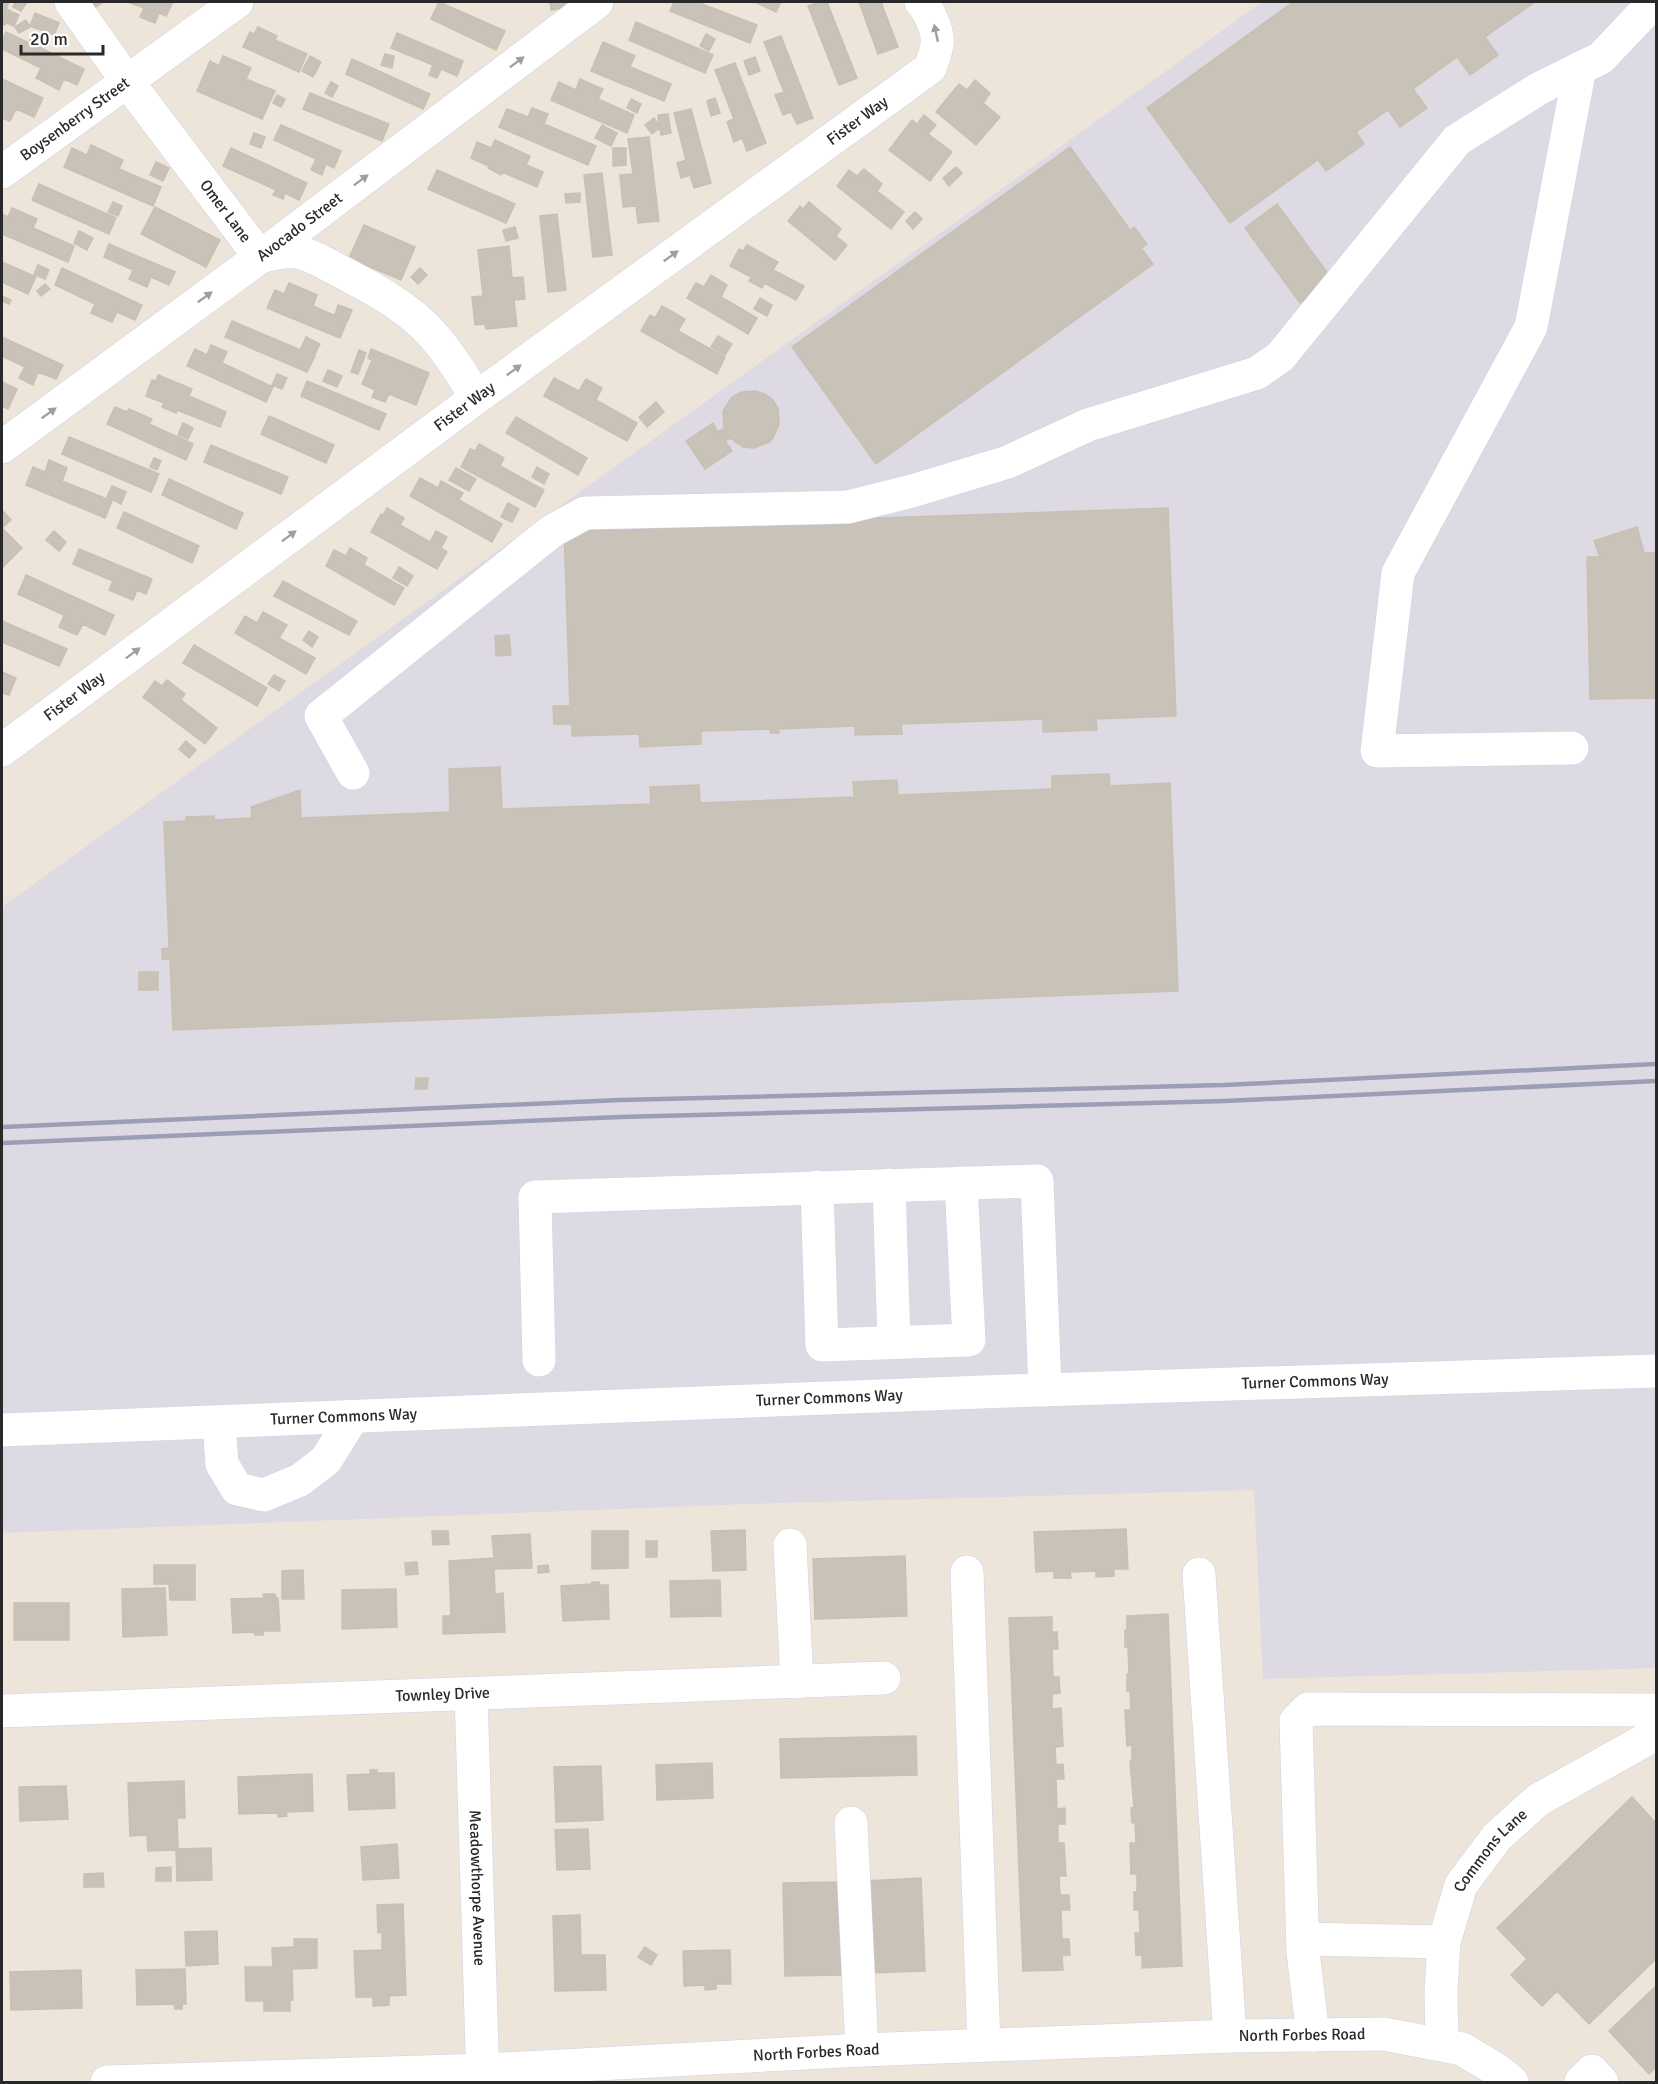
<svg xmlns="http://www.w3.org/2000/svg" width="1658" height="2084" font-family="Signika,sans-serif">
	<rect width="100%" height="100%" fill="#ede5d9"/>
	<path fill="#dddae4" d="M1262,2H1656V1668L1263,1679L1254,1490L748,1504L2,1533V907Z"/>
	<path fill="#c8c2b9" stroke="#c8c1b2" stroke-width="1.5" d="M2,2H9L6,9L11,11L5,25L2,24Z
		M15,2H27L21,11L13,7Z
		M88,2H103L93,9Z
		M128,2H173L166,16L159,13L155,23L140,17L144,8Z
		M439,2L505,31L496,50L431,19Z
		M550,2H567L568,7L551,10Z
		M674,2H697L757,25L750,43L670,11Z
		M755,2H781L776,12Z
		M820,2H827L857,78L839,85L808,6Z
		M859,2H881L898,47L878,54Z
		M1293,2H1535L1485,37L1498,55L1470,75L1457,57L1413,89L1427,108L1400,127L1388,110L1356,132L1364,144L1326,171L1318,160L1230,223L1147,108Z
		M12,12L19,15L14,26L7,23Z
		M35,13L59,23L54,35L30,26Z
		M26,20L30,27L19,33L15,27Z
		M636,22L713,55L705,73L629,40Z
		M258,27L277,36L275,40L307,54L299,72L243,47L250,32L254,34Z
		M6,32L29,43L31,37L39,41L37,46L84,69L77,85L64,79L59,90L36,78L41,68L2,49V42Z
		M397,33L463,61L457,76L441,69L437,78L429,75L433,65L391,48Z
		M706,34L715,39L709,51L700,46Z
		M781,36L813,118L797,124L791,112L783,115L775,95L784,92L764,42Z
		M603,42L635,56L630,67L671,84L664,101L591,71Z
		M385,54L394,56L392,68L381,65Z
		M223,56L251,68L246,79L275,91L262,119L197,91L210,61L219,66Z
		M310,56L321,62L313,77L302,71Z
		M755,57L760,71L749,75L744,61Z
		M352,59L430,94L423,109L346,74Z
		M735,63L766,143L747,151L742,138L734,142L727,122L734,119L715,70Z
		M2,79L43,98L34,117L16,109L10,121L2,118Z
		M580,79L603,89L598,99L634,115L627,133L551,100L559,82L576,90Z
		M975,80L990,93L983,103L1000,117L976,145L936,112L959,84L967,90Z
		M331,82L338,86L332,97L325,93Z
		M310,93L389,124L382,141L303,109Z
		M277,95L285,99L281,107L273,103Z
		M715,98L720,113L711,116L707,101Z
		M631,99L641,104L637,113L627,108Z
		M532,108L548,114L544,124L596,146L588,165L499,127L507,109L528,117Z
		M691,109L711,183L694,188L690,175L681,178L677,163L686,160L674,113Z
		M668,114L671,133L661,135L660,128L652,134L645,125L654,118L659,125L658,115Z
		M924,115L936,125L928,134L952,152L930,181L889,150L912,120L917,124Z
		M281,125L341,151L334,168L326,164L322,175L311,170L316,159L274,140Z
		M602,125L617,133L611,146L595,138Z
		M254,133L265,137L261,148L250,144Z
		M649,137L659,221L638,223L636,206L623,207L620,175L633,174L628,139Z
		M495,140L530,156L526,165L543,172L537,187L502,172L501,175L488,168L489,166L471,158L477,142L491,148Z
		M91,145L123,160L119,169L161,187L153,206L64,167L72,148L87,155Z
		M1070,147L1130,230L1134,227L1147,244L1141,248L1153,264L876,464L792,347Z
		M231,148L307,183L299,200L285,193L283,199L273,195L276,190L223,166Z
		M613,148H626V165L613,166Z
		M156,162L169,168L163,181L150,175Z
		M956,167L962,173L949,186L943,178Z
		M864,169L882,184L877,191L904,212L891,229L837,186L849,170L857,176Z
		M437,170L515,204L506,223L428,189Z
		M602,173L612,255L593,257L584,175Z
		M39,184L116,218L109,234L32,200Z
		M580,193V202L566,203L565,194Z
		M113,202L122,206L118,216L108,212Z
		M809,202L841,229L836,236L847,245L835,260L788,221L800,206L803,209Z
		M1277,204L1332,279L1300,303L1245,228Z
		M155,207L220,240L206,267L141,234Z
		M12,208L37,219L33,228L74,246L68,262L2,234V214L8,217Z
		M915,212L922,219L913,229L906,221Z
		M557,214L566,290L548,292L540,216Z
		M364,225L415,247L401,280L349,258Z
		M515,227L518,238L506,241L503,230Z
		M79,231L93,238L87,250L74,243Z
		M109,244L175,272L169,285L151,277L147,287L129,279L133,270L104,257Z
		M747,245L778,262L773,270L804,286L796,300L764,283L762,288L749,281L751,277L730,266L739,249L743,251Z
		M509,246L512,278L523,277L525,299L514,300L517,326L486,329L485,324L475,325L472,297L483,296L478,250Z
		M2,262L36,277L28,294L2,282Z
		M38,265L49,270L45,279L34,274Z
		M62,268L142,305L135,320L117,312L112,322L91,313L95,304L55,285Z
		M420,268L427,275L418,284L411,277Z
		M711,275L727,285L721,297L757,318L748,334L687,298L696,283L704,287Z
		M289,283L317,295L313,306L347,321L340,338L267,308L275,290L284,294Z
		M45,284L50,289L41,296L37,291Z
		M2,296L11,300L9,304L2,301Z
		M760,298L772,305L767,316L754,309Z
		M338,305L352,310L348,320L335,315Z
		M662,306L685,319L678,331L725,357L717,374L641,331L650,315L655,318Z
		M232,321L315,356L307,372L225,337Z
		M718,336L732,344L725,355L711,347Z
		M2,337L63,365L56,379L38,372L33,385L19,378L25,367L2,356Z
		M306,337L320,344L315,354L301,348Z
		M211,345L227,352L222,363L273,387L266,402L187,366L195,349L207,355Z
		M371,349L429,373L416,405L389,394L385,402L372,397L375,390L362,384L372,360L368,358Z
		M359,350L366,353L358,374L351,372Z
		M328,370L342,376L337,387L323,381Z
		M277,374L287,378L282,389L272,385Z
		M158,375L192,389L189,396L226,412L220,427L177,410L176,413L162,407L164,403L146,396L152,380L156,381Z
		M554,378L579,391L586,379L602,388L596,400L637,423L627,441L544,396Z
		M307,381L386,414L379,430L301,396Z
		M2,382L17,389L8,409L2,406Z
		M755,391L765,394L772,399L778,408L779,424L773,438L769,442L754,448L743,447L730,438L725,441L732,451L705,469L686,441L713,423L718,432L724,428L723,411L732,397L742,392Z
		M656,402L664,412L647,427L639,417Z
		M115,407L127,412L129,409L152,419L149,424L193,444L186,460L107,424Z
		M269,416L334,445L326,463L261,434Z
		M516,417L587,458L578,475L506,433Z
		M183,423L193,428L188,439L178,435Z
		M69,437L159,474L151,492L62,454Z
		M479,444L504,458L500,466L544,490L535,507L461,467L470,449L475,451Z
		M211,445L288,477L281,494L204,462Z
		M154,458L161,461L157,470L150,467Z
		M49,460L67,468L62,481L112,501L105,518L26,485L33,467L45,472Z
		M537,467L549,474L544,484L532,477Z
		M456,468L476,479L469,491L449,480Z
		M420,478L438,488L441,481L463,493L459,500L502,524L492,542L410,496Z
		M169,479L243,513L236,529L162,495Z
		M112,486L126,492L121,504L107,497Z
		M508,503L519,509L512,522L501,517Z
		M387,508L404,518L400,525L430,542L436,531L447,537L441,548L447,552L437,569L371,532L381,514L383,515Z
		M1168,508L1176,716L1096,719L1097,730L1043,732V719L901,724L902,734L855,735V726L778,729L779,733H770V729L701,731V744L640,747L639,734L572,736V724H554L553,706H570L564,529Z
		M2,510L11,520L2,528L22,548L2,568Z
		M124,512L199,546L192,563L117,528Z
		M1637,527L1644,553H1656V698L1590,699L1587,557H1600L1594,541Z
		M54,531L66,542L59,551L46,540Z
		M350,548L367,558L364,565L404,588L394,605L326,566L334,550L346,556Z
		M79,549L152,579L146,594L137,590L133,600L109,590L113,581L73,564Z
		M399,567L413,576L407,586L393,578Z
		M26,575L114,615L105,635L83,624L77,635L59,627L64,615L18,594Z
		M283,581L357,621L349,635L274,596Z
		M263,612L287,625L279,638L315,658L306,674L235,633L245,616L257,623Z
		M2,621L67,649L59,666L2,642Z
		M309,631L318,637L312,647L303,640Z
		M509,635L511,655L496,656L495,636Z
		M194,645L267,688L257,706L183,663Z
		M2,672L16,678L9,695L2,693Z
		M274,675L285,681L279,691L268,684Z
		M167,680L185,694L181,700L217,728L205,744L143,697L155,681L162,686Z
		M186,741L196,750L189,758L179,749Z
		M500,767L502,809L651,804L650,787L699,785L700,803L854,797L853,782L897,780L898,795L1052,789V776L1109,774L1110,786L1170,783L1178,991L173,1030L170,959H162V949L169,948L164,822L186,821V817L214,816V820L252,818L251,807L300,790L301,818L450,812L449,769Z
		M139,972H158V990H139Z
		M416,1078H428L427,1089H415Z
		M1126,1529L1128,1569H1114V1576L1096,1577V1571L1070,1572L1071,1578H1054V1571L1036,1572L1034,1532Z
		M745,1530L746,1570L713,1571L711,1531Z
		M432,1531H448L449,1544L433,1545Z
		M592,1531H628V1568L592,1569Z
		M530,1534L532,1568L494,1569L495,1594L503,1593L505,1632L443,1634V1616H451L449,1561L494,1558L492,1536Z
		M646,1541H657V1557H646Z
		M905,1556L907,1616L815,1619L813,1559Z
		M417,1562L418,1574L406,1575L405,1563Z
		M154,1565H195V1600H170L169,1584H154Z
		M548,1565L549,1572L538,1573V1566Z
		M303,1570L304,1599H282V1571Z
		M720,1580L721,1616L671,1617L670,1581Z
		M592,1582H599L600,1585H608L609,1619L563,1621L561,1586L592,1584Z
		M165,1588L167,1635L123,1637L122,1589Z
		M396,1589L397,1627L342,1629V1590Z
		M263,1594H275L276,1598H278L280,1631H263V1635H255V1632L233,1633L231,1599L264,1598Z
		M14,1603H69V1640H14Z
		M1168,1614L1182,1966L1142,1968V1955H1136L1135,1933H1140L1139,1910H1134V1892H1137V1874H1131L1130,1843H1136L1135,1822L1132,1823L1131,1808H1134L1130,1761H1132V1745L1127,1746L1125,1710H1131L1130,1691H1127V1674H1129L1128,1647H1125V1630H1127V1616Z
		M1052,1617V1632H1057L1058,1649H1052L1053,1677H1059L1060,1693L1052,1694V1709L1061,1708L1063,1746L1055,1747L1056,1765L1063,1764L1064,1779H1056L1057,1809L1065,1808V1824H1058V1843H1064L1066,1876H1059L1060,1895H1069L1070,1910H1061L1062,1939H1069L1070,1955H1062L1063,1970L1023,1971L1009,1618Z
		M916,1736L917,1775L781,1778L780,1739Z
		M712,1763L713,1798L657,1800L656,1765Z
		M601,1766L603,1820L556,1822L554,1767Z
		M370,1770H377V1773H394L395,1808L349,1810L347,1775L370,1774Z
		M312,1774L313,1811L286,1812L287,1816L278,1817V1813L239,1814L238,1777Z
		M184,1781L185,1818H177L178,1849L211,1848L212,1880L177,1881L176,1850L148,1851L147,1835L130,1836L128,1783Z
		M66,1786L68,1819L20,1821L19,1787Z
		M1632,1797L1656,1823V1959L1589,2024L1557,1991L1542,2006L1511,1975L1527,1959L1497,1928Z
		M588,1829L590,1869L557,1870L555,1830Z
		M397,1844L399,1878L363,1880L361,1847Z
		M171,1867V1881H156V1868Z
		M103,1873L104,1887H84V1874Z
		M921,1878L925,1971L869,1973L865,1881Z
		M840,1882L842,1975L785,1976L783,1883Z
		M403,1904L406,1995L389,1996V2005L373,2006V1997H356L354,1951L382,1950V1932L378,1933L377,1905Z
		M580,1915L581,1955H605L606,1990L555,1991L553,1916Z
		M217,1931L218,1964L186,1966L185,1932Z
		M294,1939H317V1968L292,1969L293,2000H290V2011H264V2001H246L245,1967H273L272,1948L294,1947Z
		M645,1947L657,1955L651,1965L638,1957Z
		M730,1950L731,1984H716V1989L705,1990V1985L684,1986L683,1951Z
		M185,1969L186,2004H182V2009H175L174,2004L137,2005L136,1970Z
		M81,1970L82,2008L11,2010L10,1972Z
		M1656,1986V2067L1649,2074L1609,2031Z"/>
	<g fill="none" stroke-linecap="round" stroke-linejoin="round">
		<g stroke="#ced1e4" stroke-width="34">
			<g id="minor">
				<path id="s1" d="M71,2L127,81L260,257C271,254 284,251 296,252C310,254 322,262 334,268C368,286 406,305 432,334C450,354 463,375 476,398"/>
				<path id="s2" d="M2,172L237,2"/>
				<path id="s3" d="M2,447L260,257L597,2"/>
				<path d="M1572,748L1377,751L1398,573L1531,327L1580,68"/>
				<path id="s4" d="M2,750L476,398L930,68C938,46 941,39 931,18C928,12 926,6 921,2"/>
				<path d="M353,773L321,716L552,531L585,513L848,507L912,491L1008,462L1088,425L1257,373L1280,357L1457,140L1540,88L1601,58L1654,2"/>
				<path d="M889,1185L894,1342"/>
				<path d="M817,1187L822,1345L969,1340L961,1183"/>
				<path d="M539,1360L535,1197L1037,1181L1045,1390"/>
				<path d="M219,1422L222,1464L237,1489L264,1495L300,1480L326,1460L352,1418"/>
				<path id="s5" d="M2,1430L1008,1391L1656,1371"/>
				<path d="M790,1545L797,1682"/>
				<path d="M967,1572L984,2045"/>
				<path d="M1199,1574L1230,2036"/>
				<path id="s6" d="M471,1693L483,2082"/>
				<path id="s7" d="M2,1711L884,1678"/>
				<path d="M851,1823L862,2050"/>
				<path d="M1303,1939L1444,1942"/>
				<path d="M1313,2035L1303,1952L1296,1721L1308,1709L1656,1710"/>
				<path id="s8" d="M1442,2044L1441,1991L1444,1942L1461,1885L1497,1837L1538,1800L1656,1734"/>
				<path id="s9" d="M107,2082L483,2070L862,2050L1230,2036L1384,2034L1462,2049L1497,2070L1512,2082"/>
				<path d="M1581,2082L1592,2071L1602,2082"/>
			</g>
		</g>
		<use href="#minor" stroke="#fff" stroke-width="33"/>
		<path stroke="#9b9eb5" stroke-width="4.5" d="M2,1127L620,1100L1224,1085L1656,1064
			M2,1143L620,1117L1225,1101L1656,1081"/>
	</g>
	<defs><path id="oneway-solid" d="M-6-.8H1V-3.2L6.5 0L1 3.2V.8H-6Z" transform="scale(1.5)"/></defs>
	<g fill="#9f9f9f">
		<use href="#oneway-solid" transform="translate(936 33) rotate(-102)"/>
		<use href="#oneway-solid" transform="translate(517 62) rotate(-37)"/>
		<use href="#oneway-solid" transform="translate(361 180) rotate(-37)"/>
		<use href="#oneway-solid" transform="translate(671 256) rotate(-36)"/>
		<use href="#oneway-solid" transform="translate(205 297) rotate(-36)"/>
		<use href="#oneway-solid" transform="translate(514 370) rotate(-36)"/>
		<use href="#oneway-solid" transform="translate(49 413) rotate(-36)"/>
		<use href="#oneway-solid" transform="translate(289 536) rotate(-37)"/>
		<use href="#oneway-solid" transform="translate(133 653) rotate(-37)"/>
	</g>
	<g text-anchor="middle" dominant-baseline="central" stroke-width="5" stroke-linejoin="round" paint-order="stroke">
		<g font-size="16" fill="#292929" stroke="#fff">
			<text stroke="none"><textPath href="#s2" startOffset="90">Boysenberry Street</textPath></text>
			<text stroke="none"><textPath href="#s4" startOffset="1062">Fister Way</textPath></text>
			<text stroke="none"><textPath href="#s1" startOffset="260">Omer Lane</textPath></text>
			<text stroke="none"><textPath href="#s3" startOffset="370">Avocado Street</textPath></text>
			<text stroke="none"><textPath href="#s4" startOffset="576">Fister Way</textPath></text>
			<text stroke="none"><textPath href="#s4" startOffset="90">Fister Way</textPath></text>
			<text stroke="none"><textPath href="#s5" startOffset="1314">Turner Commons Way</textPath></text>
			<text stroke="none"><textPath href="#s5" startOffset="828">Turner Commons Way</textPath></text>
			<text stroke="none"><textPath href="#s5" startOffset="342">Turner Commons Way</textPath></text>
			<text stroke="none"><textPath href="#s7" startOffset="441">Townley Drive</textPath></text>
			<text stroke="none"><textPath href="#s8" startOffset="207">Commons Lane</textPath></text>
			<text stroke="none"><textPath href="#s6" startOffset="195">Meadowthorpe Avenue</textPath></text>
			<text stroke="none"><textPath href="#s9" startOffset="1196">North Forbes Road</textPath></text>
			<text stroke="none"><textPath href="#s9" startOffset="710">North Forbes Road</textPath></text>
		</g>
	</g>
	<rect width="1658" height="2084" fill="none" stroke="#292929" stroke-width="6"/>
	<path d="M21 45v9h82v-9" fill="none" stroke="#292929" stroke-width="3"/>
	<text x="30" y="45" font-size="18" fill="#292929" stroke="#ffffff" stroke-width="4.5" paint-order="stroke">20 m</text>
</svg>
